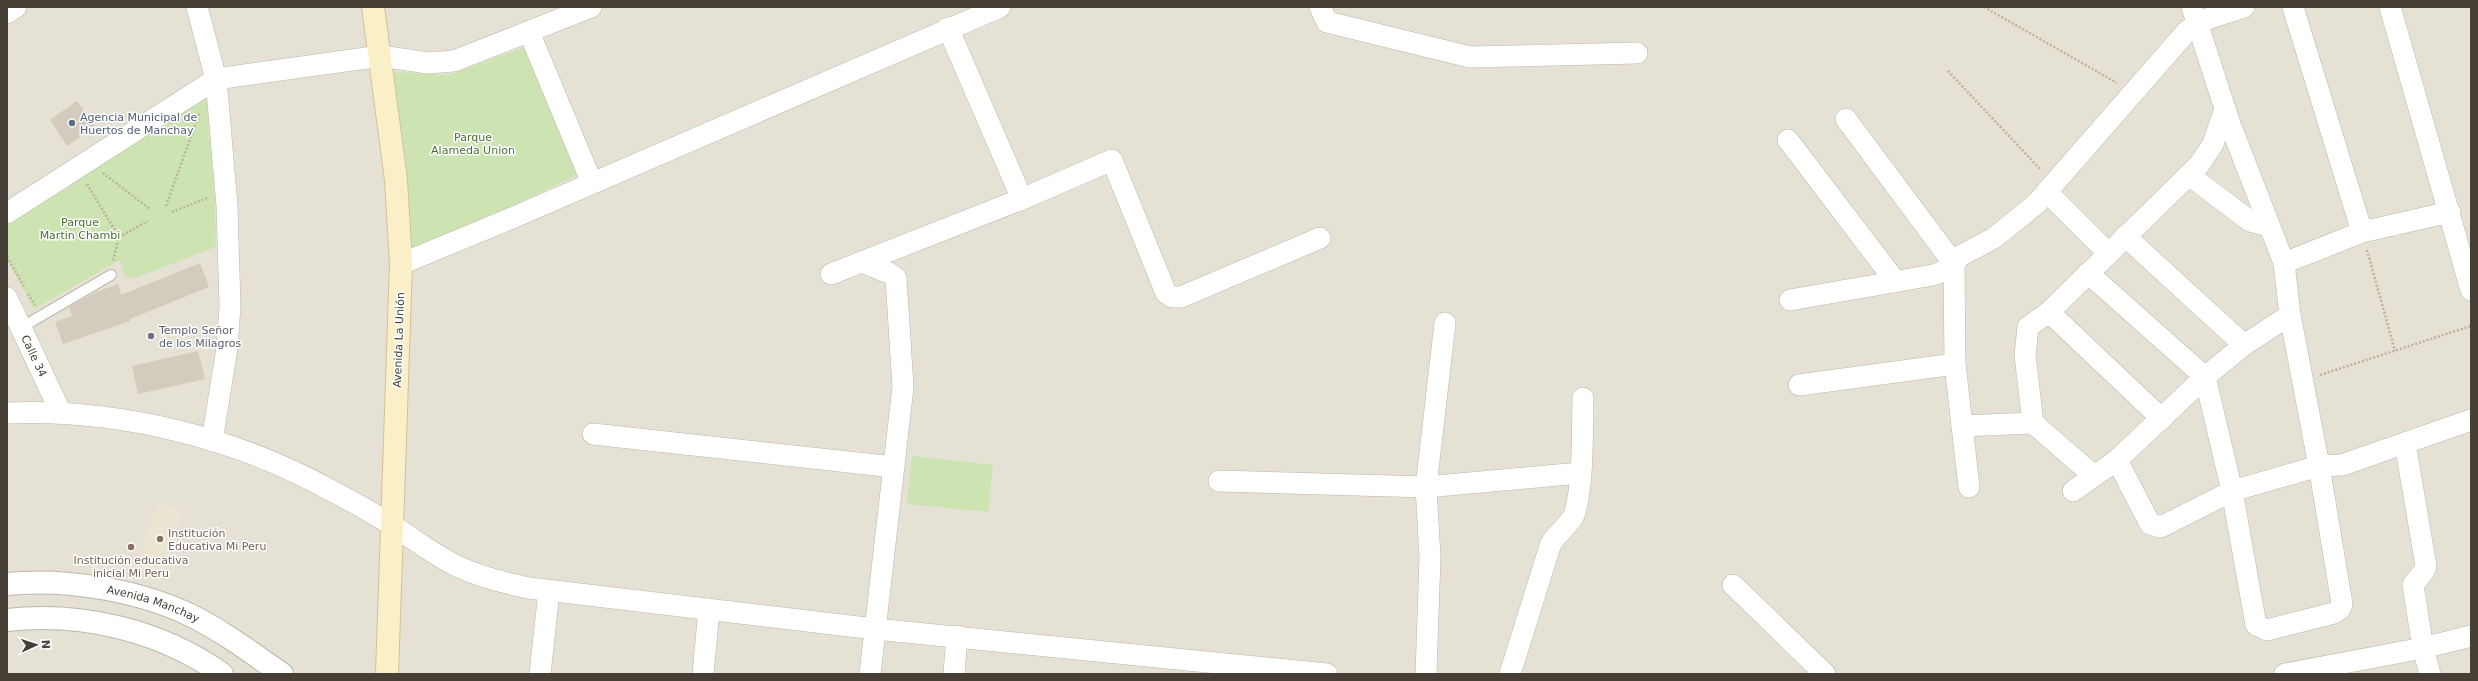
<svg xmlns="http://www.w3.org/2000/svg" width="2478" height="681" font-family="'DejaVu Sans',sans-serif">
	<rect width="100%" height="100%" fill="#f2efe7"/>
	<path fill="#e6e1d5" d="M7,7H2471V674H7Z"/>
	<path fill="#ebe4d1" d="M156,503L182,511L164,575L138,568Z"/>
	<path fill="#cde4b2" d="M527,46L579,174L433,244L407,248L393,72L449,75Z
		M206,94L215,198L216,247L132,279L125,276L120,260L34,309L7,260V219Z
		M912,456L993,465L988,512L907,504Z"/>
	<path fill="#d3cbbd" d="M77,101L95,126L67,146L50,120Z
		M200,263L209,287L130,319V321L63,344L55,322L72,316L69,307L94,293L118,284L121,295Z
		M198,351L205,379L138,394L132,366Z"/>
	<g fill="none" stroke-linecap="round" stroke-linejoin="round">
		<g stroke="#bdb7aa" stroke-width="12">
			<path id="service" d="M22,327L111,275"/>
		</g>
		<g stroke="#bdb7aa" stroke-width="22">
			<g id="minor">
				<path d="M197,7L216,79L227,206L230,306L227,348L212,441"/>
				<path d="M1320,7L1327,22L1470,57L1637,53"/>
				<path d="M2293,7L2362,232"/>
				<path d="M2390,7L2471,290"/>
				<path d="M7,13L16,7"/>
				<path d="M948,28L1022,199"/>
				<path d="M529,32L592,183"/>
				<path d="M1846,119L1954,264L1955,364L1969,487"/>
				<path d="M1788,140L1896,282"/>
				<path d="M2189,175L2250,221L2269,226"/>
				<path d="M2047,192L2108,253"/>
				<path d="M7,213L216,79L381,56L428,63L454,61L591,7"/>
				<path d="M2125,236L2244,345L2290,315"/>
				<path d="M862,262L889,273L896,278L903,387L870,674"/>
				<path d="M2284,263L2362,232L2450,212"/>
				<path d="M401,264L512,218L1000,7"/>
				<path d="M2088,273L2205,377L2232,491L2256,625L2267,630L2334,613L2340,609L2342,604L2319,466L2290,315L2284,263L2230,124L2192,7"/>
				<path d="M831,274L1022,199L1112,160L1166,293L1172,297H1181L1320,238"/>
				<path id="s1" d="M7,298L61,413"/>
				<path d="M1790,300L1933,275L1944,271L1954,264L1960,256L1994,238L2036,204L2188,30L2210,18L2244,7"/>
				<path d="M2049,312L2162,419"/>
				<path d="M1799,385L1955,364"/>
				<path d="M7,413C119,409 235,437 332,491C353,502 374,513 393,526C414,539 434,555 457,566C480,577 504,583 529,588L875,629L1327,674"/>
				<path d="M1962,426L2033,423"/>
				<path d="M593,434L894,467"/>
				<path d="M2117,460L2150,524L2161,527L2232,491L2319,466L2342,465L2405,443"/>
				<path d="M2094,476L2033,423L2025,355L2028,327L2049,312L2199,165L2213,144L2225,109"/>
				<path d="M1219,481L1426,487L1580,473"/>
				<path d="M2073,491L2117,460L2205,377L2244,345"/>
				<path d="M1733,585L1825,674"/>
				<path d="M540,674L549,591"/>
				<path d="M703,674L709,609"/>
				<path d="M954,674L957,636"/>
				<path d="M1426,674L1430,557L1426,487L1445,323"/>
				<path d="M1510,674L1550,546C1555,534 1570,525 1574,515C1584,485 1582,430 1583,398"/>
				<path d="M2285,674L2423,648L2471,636"/>
				<path d="M2430,674L2423,648L2413,585L2424,571L2426,566L2405,443L2471,420"/>
			</g>
		</g>
		<g stroke="#bdb7aa" stroke-width="24">
			<g id="tertiary">
				<path id="s2" d="M7,584C65,578 138,590 190,615C223,631 253,654 282,674"/>
				<path d="M7,620C82,612 160,630 222,674"/>
			</g>
		</g>
		<g stroke="#cfc299" stroke-width="24">
			<path id="secondary" d="M373,7L396,180L401,264L387,674"/>
		</g>
		<path stroke="#beb29c" stroke-width="2.5" stroke-dasharray="2 2" stroke-linecap="butt" d="M1984,7L2117,83
			M1948,71L2041,170
			M103,173L150,209
			M87,184L119,237L113,261
			M166,206L199,114
			M172,212L207,198
			M119,237L148,221
			M2367,250L2395,351
			M7,257L24,286
			M28,294L35,305
			M2320,375L2471,326"/>
		<use href="#service" stroke="#fff" stroke-width="10"/>
		<use href="#minor" stroke="#fff" stroke-width="21"/>
		<use href="#tertiary" stroke="#fff" stroke-width="22"/>
		<use href="#secondary" stroke="#fbefc8" stroke-width="22"/>
	</g>
	<circle fill="#5c6f8a" stroke="#fff" stroke-width="1.5" cx="72" cy="123" r="4"/>
	<circle fill="#6b7280" stroke="#fff" stroke-width="1.5" cx="151" cy="336" r="4"/>
	<g fill="#8d6e63" stroke="#fff" stroke-width="1.5">
		<circle cx="160" cy="539" r="4"/>
		<circle cx="131" cy="547" r="4"/>
	</g>
	<g text-anchor="middle" dominant-baseline="central" stroke-width="3" stroke-linejoin="round" paint-order="stroke">
		<g font-size="11" fill="#4e5e75" stroke="#fff" text-anchor="start">
			<text x="80" y="117">Agencia Municipal de<tspan x="80" dy="13">Huertos de Manchay</tspan></text>
		</g>
		<g font-size="11" fill="#46732d" stroke="#fff">
			<text x="473" y="137">Parque<tspan x="473" dy="13">Alameda Union</tspan></text>
			<text x="80" y="222">Parque<tspan x="80" dy="13">Martin Chambi</tspan></text>
		</g>
		<g font-size="11" fill="#5b616d" stroke="#fff" text-anchor="start">
			<text x="159" y="330">Templo Señor<tspan x="159" dy="13">de los Milagros</tspan></text>
		</g>
		<g font-size="11" fill="#453f36" stroke="#fff">
			<text transform="translate(399 340) rotate(-88)">Avenida La Unión</text>
			<text stroke="none"><textPath href="#s1" startOffset="64">Calle 34</textPath></text>
			<text stroke="none"><textPath href="#s2" startOffset="149">Avenida Manchay</textPath></text>
		</g>
		<g font-size="11" fill="#785e54" stroke="#fff" text-anchor="start">
			<text x="168" y="533">Institución<tspan x="168" dy="13">Educativa Mi Peru</tspan></text>
			<text x="131" y="560" text-anchor="middle">Institución educativa<tspan x="131" dy="13">inicial Mi Peru</tspan></text>
		</g>
	</g>
	<rect width="2478" height="681" fill="none" stroke="#453f36" stroke-width="16"/>
	<g transform="translate(36 645) rotate(87)" stroke="#ffffff" stroke-width="3" paint-order="stroke">
	<path d="M0-3L7 15L0 10L-7 15Z" fill="#453f36"/>
	<text y="-6" font-size="11" font-weight="bold" text-anchor="middle" fill="#453f36">N</text>
	</g>
</svg>
